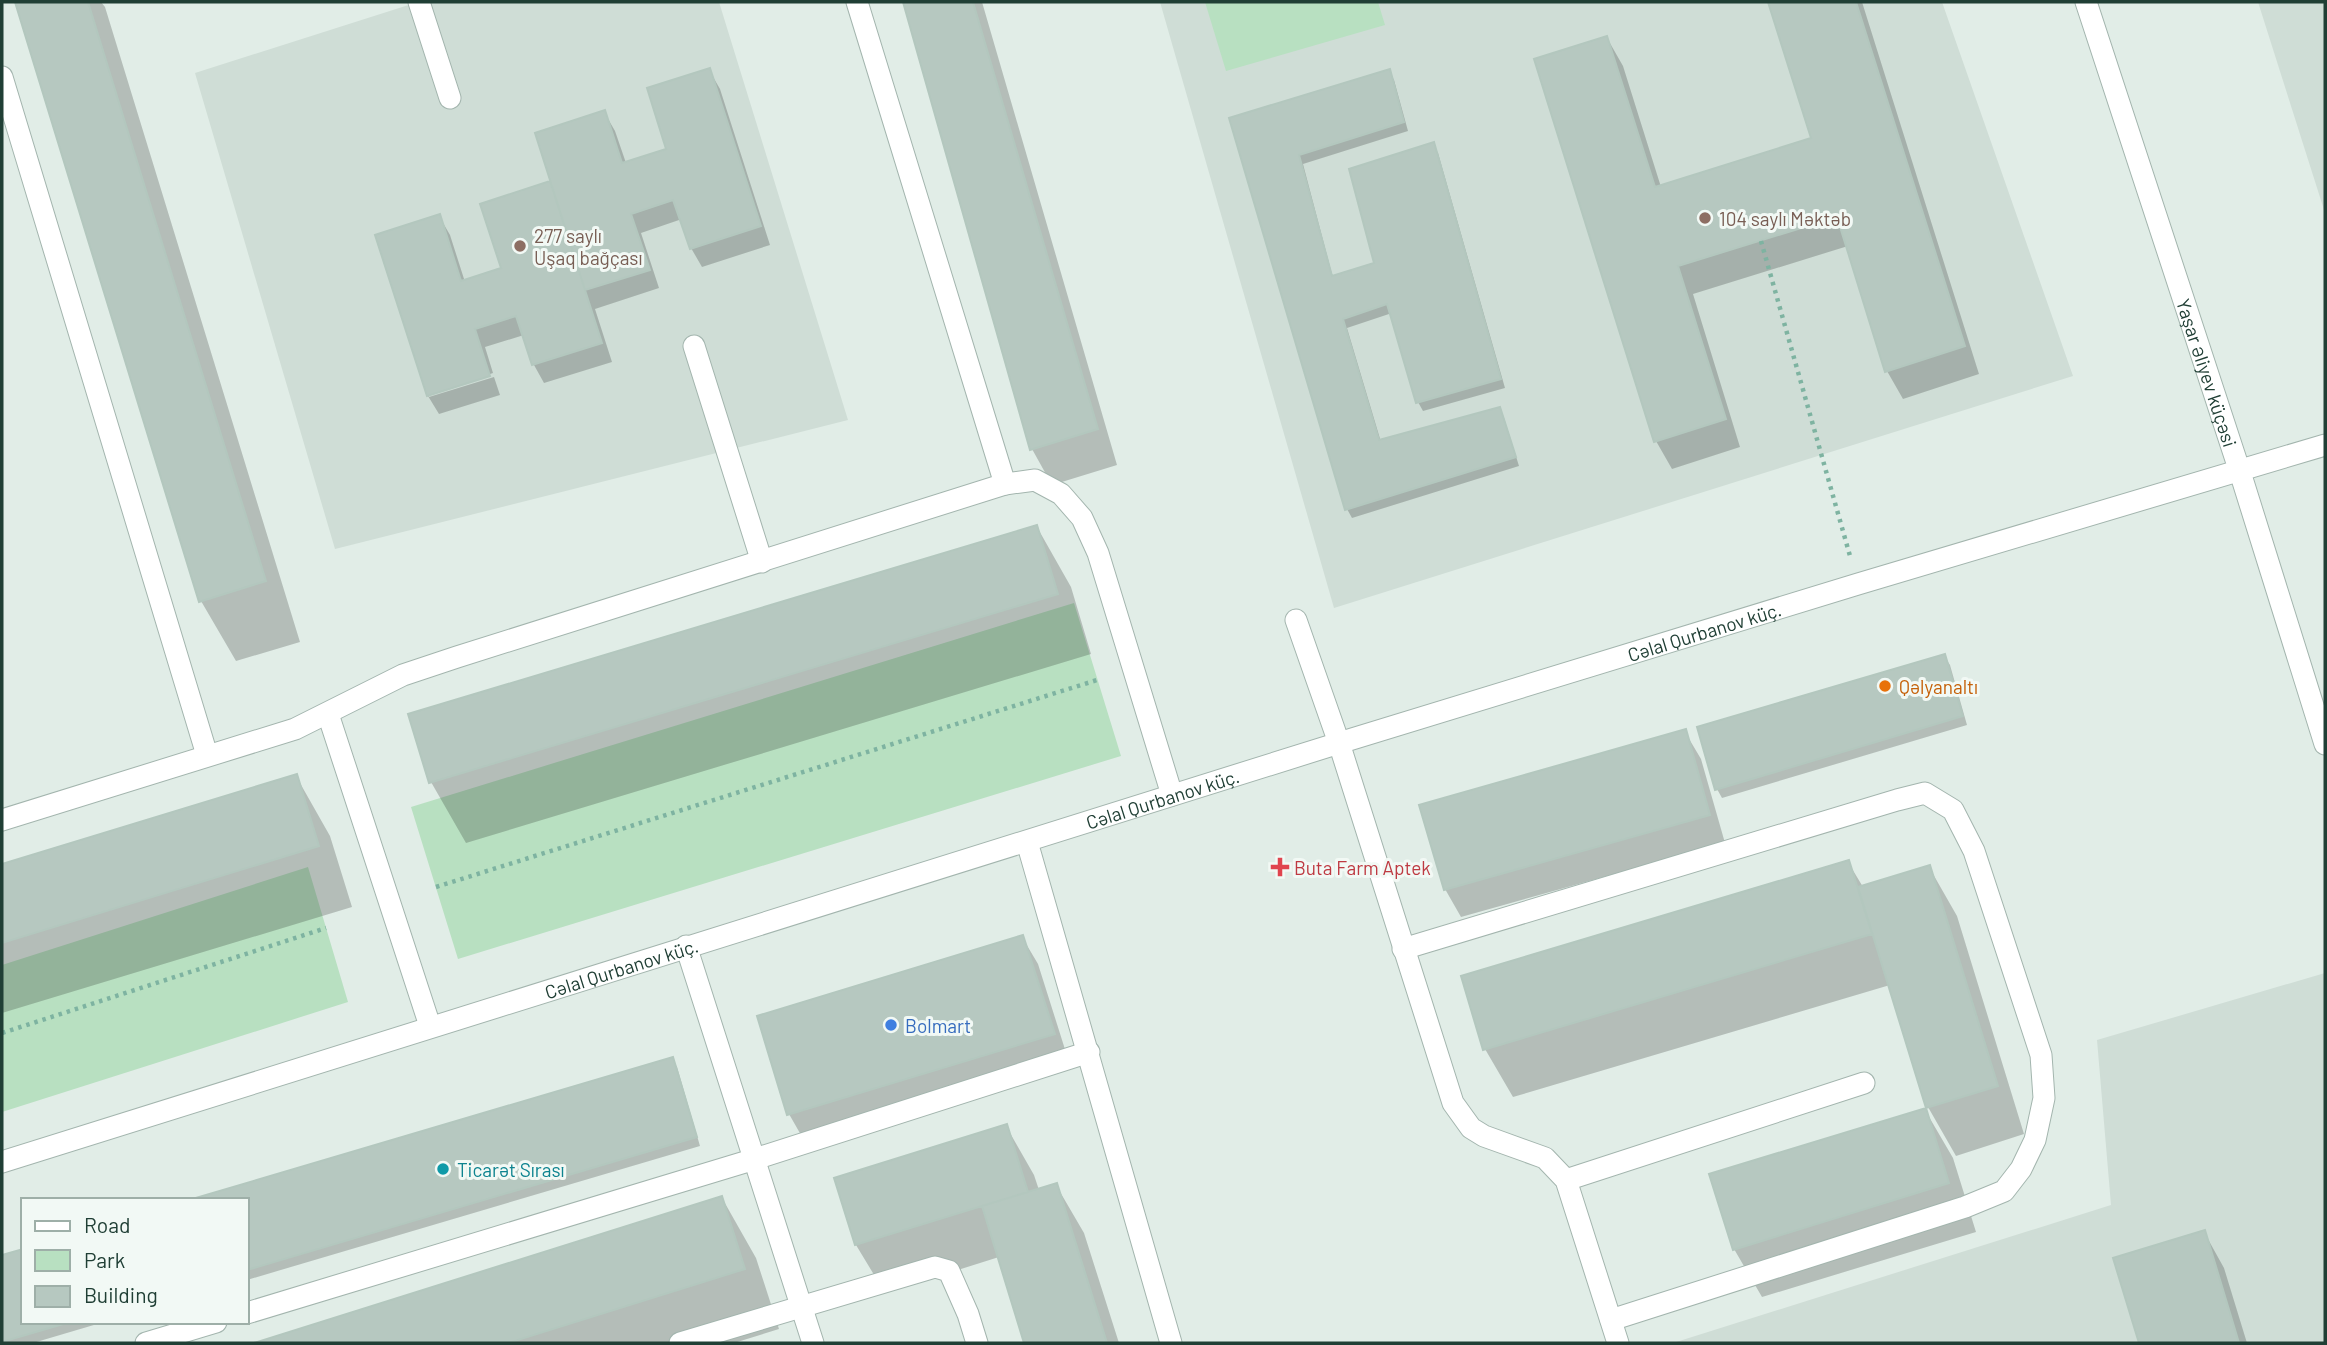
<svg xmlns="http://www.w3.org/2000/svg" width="2327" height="1345" font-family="Barlow,sans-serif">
	<rect width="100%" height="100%" fill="#e1ede7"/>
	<path fill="#cfddd6" d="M418,2H719L848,420L335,549L195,73Z
		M1160,2H1942L2073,376L1334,608Z
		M2258,2H2325V213Z
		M2325,973V1343H1673L2111,1205L2097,1040Z"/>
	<path fill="#b8e0c1" d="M1205,2H1378L1385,25L1226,71Z
		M1074,603L1121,756L458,959L411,807Z
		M308,867L348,1002L2,1112V965Z"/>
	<path fill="#0003" d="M16,2H101L105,7L300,642L236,661L201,601Z
		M905,2H982L1117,465L1052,485L1032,449Z
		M1770,2H1862L1979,374L1903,399L1887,371L1848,246L1693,294L1740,447L1672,469L1656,441L1607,38L1623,66L1661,187L1813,139Z
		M709,70L720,89L770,245L702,267L691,248L682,219L641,233L659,288L595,309L612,362L544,383L534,365L524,335L485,347L493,373L429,394V397L494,377L500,395L439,414L428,396L439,216L450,235L465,282L503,270L482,205L553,182L604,112L615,131L626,163L669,150Z
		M1389,71L1394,80L1408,131L1303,164L1333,278L1376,265L1433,144L1438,153L1505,388L1423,411L1418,402L1392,313L1347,328L1381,442L1499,409L1504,418L1519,466L1352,518L1347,509L1232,119Z
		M1037,527L1071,587L1091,654L466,843L431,782Z
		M1944,656L1950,665L1967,725L1722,798L1717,789Z
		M1685,732L1701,759L1725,843L1461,917L1445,889Z
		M296,776L330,836L352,907L2,1013V866Z
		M1848,862L1863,887L1929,867L1957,916L2024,1134L1956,1156L1928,1107L1890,985L1513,1097L1485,1049Z
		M1022,937L1038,964L1069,1062L805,1142L789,1114Z
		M672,1059L677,1067L700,1146L247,1280V1200Z
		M1925,1110L1953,1158L1976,1232L1762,1297L1734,1249Z
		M1006,1126L1034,1175L1039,1190L1056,1185L1084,1233L1119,1343H1026L999,1257L885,1293L856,1245Z
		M722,1198L756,1258L779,1329L734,1343H260Z
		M2204,1232L2224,1268L2247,1343H2140L2115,1259Z
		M23,1251V1322H104L33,1343H2V1257Z"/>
	<path fill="#b6c8c0" stroke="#b3c7be" stroke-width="2" d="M15,2H88L266,581L199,602Z
		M903,2H973L1098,429L1030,450Z
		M1768,2H1856L1965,346L1885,372L1837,217L1678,266L1726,419L1654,442L1534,59L1607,36L1655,187L1811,138Z
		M710,68L761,226L690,249L673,200L631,214L650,270L585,290L535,133L605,110L622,163L666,149L647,88Z
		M1390,69L1404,122L1299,155L1332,276L1374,263L1349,169L1434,142L1501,379L1416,403L1387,304L1343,319L1379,440L1500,407L1516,457L1345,510L1229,118Z
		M550,181L602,343L532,365L516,316L475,329L490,376L427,396L375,235L440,214L461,281L501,268L480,204Z
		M1037,525L1058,594L429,783L408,714Z
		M1945,654L1963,716L1715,790L1697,727Z
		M1686,729L1710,815L1444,890L1419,805Z
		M297,774L319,846L2,943V864Z
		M1849,860L1872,934L1483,1050L1461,976Z
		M1930,865L1998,1086L1926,1108L1858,887Z
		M1023,935L1055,1034L787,1115L757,1016Z
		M673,1057L697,1137L247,1270V1200H189Z
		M1926,1108L1949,1183L1733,1250L1709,1174Z
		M1007,1124L1028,1192L855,1245L834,1178Z
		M1057,1183L1107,1343H1024L982,1206Z
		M722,1196L745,1269L508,1343H254Z
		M2205,1230L2239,1343H2139L2113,1258Z
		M23,1249V1322H70L2,1342V1255Z"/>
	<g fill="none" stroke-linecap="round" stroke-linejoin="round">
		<g stroke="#a3b5ae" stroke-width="23">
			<g id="minor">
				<path d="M419,2L450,98"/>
				<path d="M857,2L1005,484L1035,480L1061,494L1082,518L1098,553L1172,795"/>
				<path id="s1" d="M2086,2L2240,472L2325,744"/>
				<path d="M2,77L207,755"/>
				<path d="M694,346L762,562"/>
				<path d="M1296,620L1339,743L1453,1103L1471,1128L1484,1136L1545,1158L1566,1180L1618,1343"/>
				<path d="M328,714L430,1026"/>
				<path d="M2,820L295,729L403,675L457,657L1005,484"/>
				<path d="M1027,842L1171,1343"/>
				<path d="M686,946L813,1343"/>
				<path d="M1403,949L1897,800L1925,793L1953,810L1974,851L2041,1055L2044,1098L2035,1140L2021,1169L2004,1191L1965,1207L1611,1320"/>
				<path id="s2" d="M2,1162L1339,743L1858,584L2325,445"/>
				<path d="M1566,1180L1864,1083"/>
				<path d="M247,1313L755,1159L1089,1052"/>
				<path d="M146,1343L216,1322"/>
				<path d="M680,1343L935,1267L949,1271L968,1314L977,1343"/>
			</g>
		</g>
		<path stroke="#7eb3a1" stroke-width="4.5" stroke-dasharray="3.5 5" stroke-linecap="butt" d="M1761,241L1850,556
			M436,887L1097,680
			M2,1033L326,928"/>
		<use href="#minor" stroke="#fff" stroke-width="21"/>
	</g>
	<g fill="#8d6e63" stroke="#f2f9f5" stroke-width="2.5">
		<circle cx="1705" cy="218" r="7"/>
		<circle cx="520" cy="246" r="7"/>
	</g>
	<circle fill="#e8710a" stroke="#f2f9f5" stroke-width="2.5" cx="1885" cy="686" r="7"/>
	<path fill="#e0444e" stroke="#f2f9f5" stroke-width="2.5" d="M1276.5 856.5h7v7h7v7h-7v7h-7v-7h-7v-7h7z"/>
	<circle fill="#3f7fe0" stroke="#f2f9f5" stroke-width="2.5" cx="891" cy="1025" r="7"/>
	<circle fill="#0f9aa8" stroke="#f2f9f5" stroke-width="2.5" cx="443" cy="1169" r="7"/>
	<g text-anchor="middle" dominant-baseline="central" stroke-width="6" stroke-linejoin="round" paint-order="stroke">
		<g font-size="19" fill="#785e54" stroke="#f2f9f5" text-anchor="start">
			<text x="1719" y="218">104 saylı Məktəb</text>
			<text x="534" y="235">277 saylı<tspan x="534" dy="22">Uşaq bağçası</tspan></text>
		</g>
		<g font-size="19" fill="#203f35" stroke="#f2f9f5">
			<text stroke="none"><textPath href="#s1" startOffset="390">Yaşar Əliyev küçəsi</textPath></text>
			<text stroke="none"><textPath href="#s2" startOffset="1783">Cəlal Qurbanov küç.</textPath></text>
			<text stroke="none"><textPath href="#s2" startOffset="1216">Cəlal Qurbanov küç.</textPath></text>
			<text stroke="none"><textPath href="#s2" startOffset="649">Cəlal Qurbanov küç.</textPath></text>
		</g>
		<g font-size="19" fill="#c56008" stroke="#f2f9f5" text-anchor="start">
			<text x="1899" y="686">Qəlyanaltı</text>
		</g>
		<g font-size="19" fill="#be3a42" stroke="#f2f9f5" text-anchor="start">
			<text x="1294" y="867">Buta Farm Aptek</text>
		</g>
		<g font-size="19" fill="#366cbe" stroke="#f2f9f5" text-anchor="start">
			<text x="905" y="1025">Bolmart</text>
		</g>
		<g font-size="19" fill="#0d838f" stroke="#f2f9f5" text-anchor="start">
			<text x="457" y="1169">Ticarət Sırası</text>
		</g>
	</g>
	<rect width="2327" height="1345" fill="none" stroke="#203f35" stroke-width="7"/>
	<rect x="21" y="1198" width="228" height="126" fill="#f2f9f5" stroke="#9eafa8" stroke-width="2"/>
	<rect x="35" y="1221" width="35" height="10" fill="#ffffff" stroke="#9eafa8" stroke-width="2"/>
	<text x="84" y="1233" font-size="21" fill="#203f35">Road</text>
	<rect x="35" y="1250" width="35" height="21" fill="#b8e0c1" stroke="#9eafa8" stroke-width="2"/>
	<text x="84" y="1268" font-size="21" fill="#203f35">Park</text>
	<rect x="35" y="1286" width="35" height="21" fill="#b6c8c0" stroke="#9eafa8" stroke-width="2"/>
	<text x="84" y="1303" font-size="21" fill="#203f35">Building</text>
</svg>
